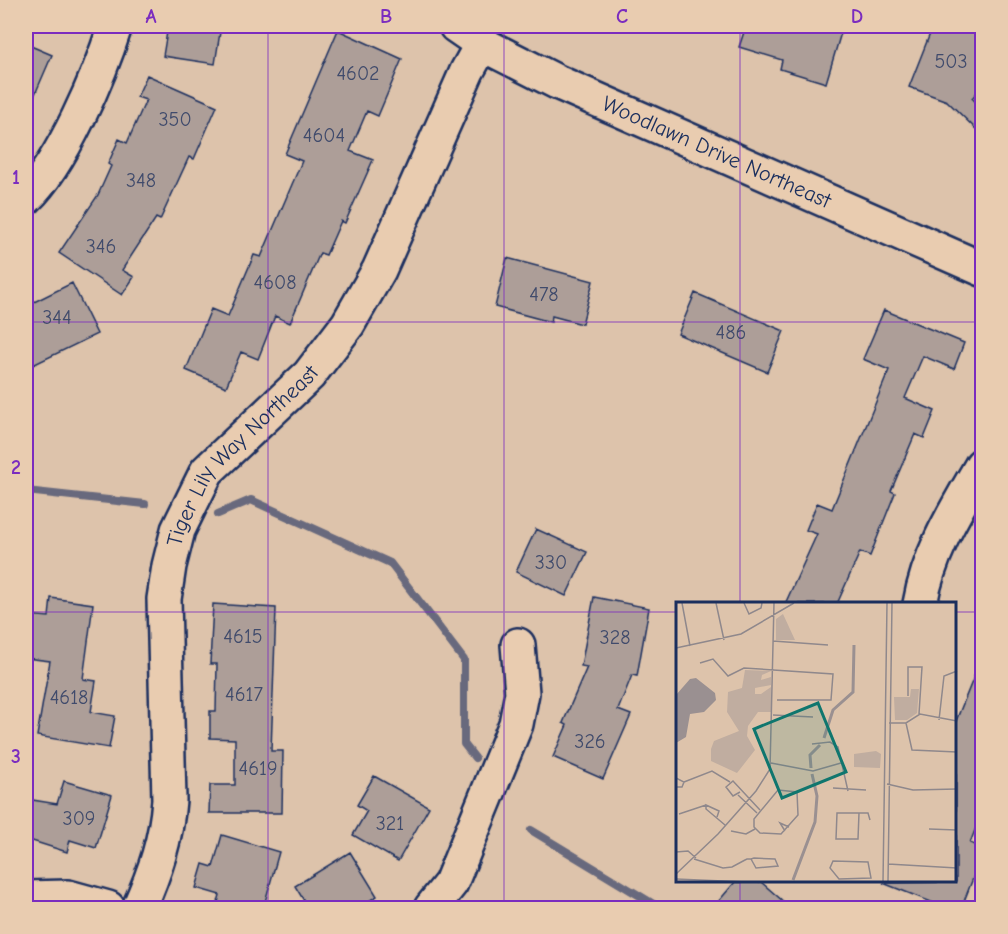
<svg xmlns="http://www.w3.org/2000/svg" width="1008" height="934" font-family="'Comic Neue',sans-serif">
	<rect width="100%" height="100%" fill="#ddc3ab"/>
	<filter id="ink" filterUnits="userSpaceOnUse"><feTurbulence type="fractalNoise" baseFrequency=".0167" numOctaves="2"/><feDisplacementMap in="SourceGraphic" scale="12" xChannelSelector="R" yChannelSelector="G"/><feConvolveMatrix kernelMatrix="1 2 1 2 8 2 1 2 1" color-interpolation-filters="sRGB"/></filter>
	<g filter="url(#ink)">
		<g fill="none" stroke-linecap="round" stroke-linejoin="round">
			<path stroke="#67697d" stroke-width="8" d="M26,491L145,504
				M218,514L251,500L390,563L464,660V744L475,758
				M531,830L660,908"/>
		</g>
		<path fill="#ad9e98" stroke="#1b2f5e" stroke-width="1.5" d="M168,26H221L215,64L163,56Z
			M746,26H843L826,83L780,69L782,60L739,47Z
			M933,26H958L982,35V87L972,98L982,109V135L947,101L909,87Z
			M338,30L402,59L378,116L367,111L350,151L373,160L345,223L341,221L326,255L320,253L290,323L275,316L258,359L241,352L226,387L186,370L211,309L228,316L254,255L261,257L302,161L285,154Z
			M26,44L52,55L26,115Z
			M147,75L217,106L194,159L189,157L160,220L156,218L122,270L134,277L122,295L59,253L98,195L111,166L108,164L119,139L127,143L146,100L137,97Z
			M507,258L593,281L582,324L552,316L551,322L495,307Z
			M72,283L97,334L33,365L26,349V306Z
			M695,293L784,331L767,372L678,334Z
			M884,310L964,343L954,369L923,356L905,398L935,411L924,438L915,434L891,491L895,493L870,556L860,552L837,604H785L817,534L806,530L817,503L832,509L889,370L863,359Z
			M536,529L587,552L566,596L516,572Z
			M594,597L649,608L637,676L632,675L618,710L631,715L603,779L553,757L567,725L563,723L587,667L581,666Z
			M51,598L93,604L83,679L96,681L91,712L115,716L109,748L37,736L50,661L26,658V627L27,615L49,617Z
			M213,604L276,608L271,751H283L282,813H209L210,785H235V739L210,738V711H216L217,664H210Z
			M982,657V812L970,843L982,848V855L961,909H949L883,883L956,882V721Z
			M374,776L429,807L398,861L353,835L367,811L357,805Z
			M64,781L112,795L96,848L70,840L67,852L26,839V799L57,804Z
			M222,835L279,852L263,909H241L218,902L220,895L196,888L203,864L213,867Z
			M350,852L377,896L356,909H309L295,886Z
			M735,882H761L792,909H712Z"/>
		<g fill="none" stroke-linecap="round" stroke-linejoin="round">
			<g stroke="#1b2f5e" stroke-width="38">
				<g id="minor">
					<path id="s1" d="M456,26L482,44L557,82L982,269"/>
					<path d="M26,198C62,164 100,74 115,26"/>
					<path d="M920,604C929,552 956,510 982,465"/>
					<path d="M26,898L68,897L108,908"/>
					<path id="s2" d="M139,908C155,872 166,840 169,800L164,599L169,566L178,530L207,471L309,375L348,324L379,270L467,71L482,44"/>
					<path d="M431,908L451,883L516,724L522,693L518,645"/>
				</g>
			</g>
			<use href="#minor" stroke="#e9ccb0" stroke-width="33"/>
		</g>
	</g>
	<path fill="none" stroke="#7b2cbf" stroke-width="1.5" stroke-opacity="0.55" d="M268,26V908M504,26V908M740,26V604M26,322H982M26,612H678M956,612H982M740,882V908"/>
	<g text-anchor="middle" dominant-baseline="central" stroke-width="4.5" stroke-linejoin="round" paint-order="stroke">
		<g font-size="20" fill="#404b6c">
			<text x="951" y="61">503</text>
			<text x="358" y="73">4602</text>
			<text x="175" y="119">350</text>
			<text x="324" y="135">4604</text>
			<text x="141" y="180">348</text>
			<text x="101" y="246">346</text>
			<text x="275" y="282">4608</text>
			<text x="544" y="294">478</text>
			<text x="57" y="317">344</text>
			<text x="731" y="332">486</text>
			<text x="551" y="562">330</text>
			<text x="243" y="636">4615</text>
			<text x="615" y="637">328</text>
			<text x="244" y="694">4617</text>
			<text x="69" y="697">4618</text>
			<text x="590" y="741">326</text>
			<text x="258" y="768">4619</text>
			<text x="79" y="818">309</text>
			<text x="390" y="823">321</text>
		</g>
		<g font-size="22" fill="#1b2f5e" stroke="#e9ccb0">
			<text stroke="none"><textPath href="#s1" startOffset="290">Woodlawn Drive Northeast</textPath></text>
			<text stroke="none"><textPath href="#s2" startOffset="483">Tiger Lily Way Northeast</textPath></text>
		</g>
	</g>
	<g transform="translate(676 602)">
		<rect width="280" height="280" fill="#ddc3ab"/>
		<path d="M107,12L119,38H100V17ZM69,68L95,69L86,73L85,78L95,75V83L79,86V92H85L95,85V110H82L72,124L71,134L79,148L61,171L35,159V147L38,139L63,129L51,110L52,90L66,86ZM235,87H243L241,111L231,118H219L218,95H234ZM200,149L205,152L204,166L178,165V152Z" fill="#c0ada0"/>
		<path d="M20,76L39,91L40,98L28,110L14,112L10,135L0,141V93L14,77Z" fill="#9a9091"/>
		<path fill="none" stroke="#9a9091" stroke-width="3" d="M148,136L157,108L177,90L178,43M135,166L134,153L144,143M117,278L139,220L141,194L136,172"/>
		<path fill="none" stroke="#8f888c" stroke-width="1.5" d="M6,1L14,44M40,1L48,38M68,1L73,12L85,6L86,1M97,39L152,43M0,46L65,32L118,1M24,61L37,57L52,74L68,66L157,72L155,98H101M232,94V65H246L243,112M97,113L137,115M263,118L268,74L281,69M213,121H230L244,112L281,119M230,121L236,148L281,150M136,142L154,140L162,145L172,189M95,161L137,169L165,161M0,176L8,180L6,185H0M8,180L36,169L54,180M211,182L237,188L281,187M157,186L190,188M102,188L121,190L122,213L105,232L84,231L78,225V217ZM64,190L57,194L50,185L57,179L84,208M62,193L81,211M183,211L182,237H160L161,211H192L194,218M3,212L30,203M41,215L43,209L30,203V207L49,223M253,227L281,228M55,229L70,232L79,227M109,229L104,221L113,225M0,250L12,249L20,256M18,257L47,266L56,265L69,258L71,257H75L78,256L99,257L102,264L80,266L75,257M157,259L192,260L195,276L163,277L154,266ZM212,262L281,266M0,272L42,232L80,189L94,167L98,1M0,277L71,280M207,280L211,1M212,280L216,1"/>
		<path fill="#0f766e" fill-opacity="0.15" stroke="#0f766e" stroke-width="3" d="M142,101L170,170L106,196L78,127Z"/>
		<rect width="280" height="280" fill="none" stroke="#1b2f5e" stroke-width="3"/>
	</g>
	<rect width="1008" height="934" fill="none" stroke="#e9ccb0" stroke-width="66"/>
	<rect x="33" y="33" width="942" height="868" fill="none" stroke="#7b2cbf" stroke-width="2"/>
	<g font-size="20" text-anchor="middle" font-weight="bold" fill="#7b2cbf">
		<text x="151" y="23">A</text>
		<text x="386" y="23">B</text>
		<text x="622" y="23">C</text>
		<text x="857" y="23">D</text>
		<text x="16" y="184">1</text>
		<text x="16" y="474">2</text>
		<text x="16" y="763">3</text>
	</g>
</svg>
